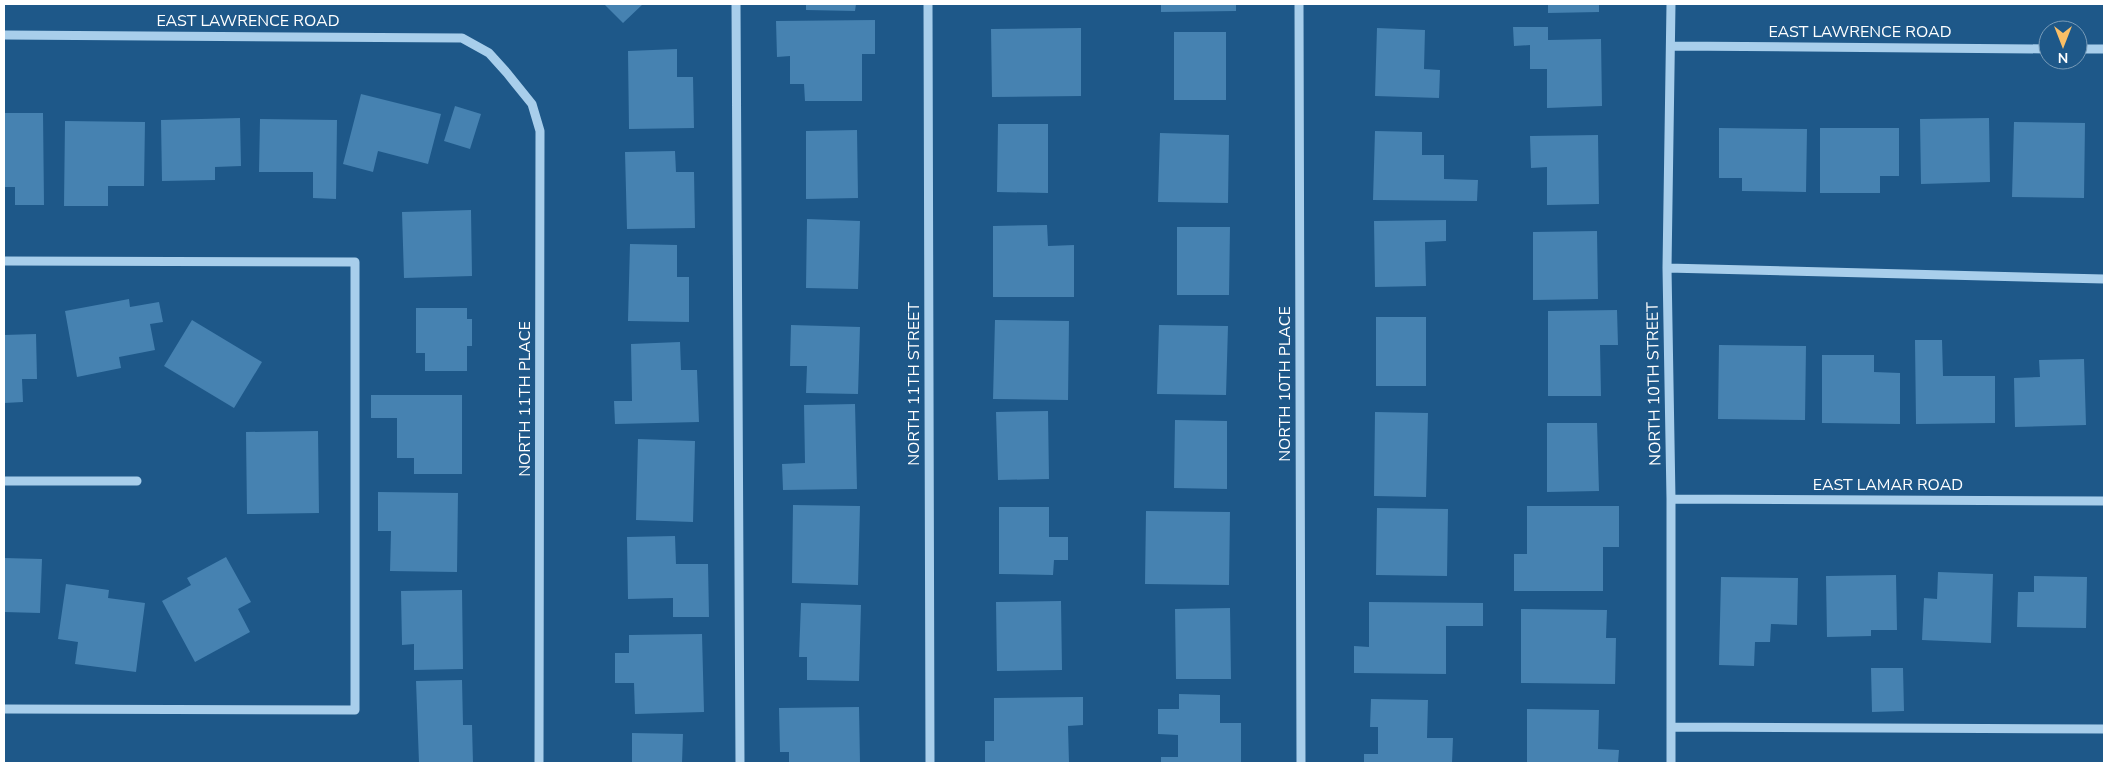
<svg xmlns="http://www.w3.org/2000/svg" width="2108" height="767" font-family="'Nunito Sans',sans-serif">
	<rect width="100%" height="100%" fill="#1e5889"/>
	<path fill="#4682b1" d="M604,4H643L623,23Z
		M806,4H856L855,11L806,10Z
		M1161,4H1236V11L1161,12Z
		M1548,4H1599V12L1548,13Z
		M875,20V54H862V101H805L804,84H790V56L777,57L776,21Z
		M1513,27H1548V40L1601,39L1602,106L1547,108V69H1530V45L1514,46Z
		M1081,28V96L992,97L991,29Z
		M1377,28L1425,30L1424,69L1440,70L1439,98L1375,96Z
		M1174,32H1226V100H1174Z
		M677,49V77H693L694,128L629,129L628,51Z
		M361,94L441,114L428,164L378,151L373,172L343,164Z
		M455,106L481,114L470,149L444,141Z
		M4,113H43L44,205H15V187H4Z
		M240,118L241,166L215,167V180L162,181L161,120Z
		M1989,118L1990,182L1921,184L1920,119Z
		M260,119L337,120L336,199L313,198V172H259Z
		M65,121L145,122L144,186H108V206H64Z
		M2014,122L2085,123L2084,198L2012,197Z
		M998,124H1048V193L997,192Z
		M1719,128L1807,129L1806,192L1742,191V178H1719Z
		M1820,128H1899V176H1880V193H1820Z
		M857,130L858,198L806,199V131Z
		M1375,131L1422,132V155H1444V179L1478,180L1477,201L1373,200Z
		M1160,133L1229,135L1228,203L1158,202Z
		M1598,135L1599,204L1547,205V167L1531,168L1530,136Z
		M675,151L676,172H694L695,228L627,229L625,152Z
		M471,210L472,276L404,278L402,212Z
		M807,219L860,221L858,289L806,288Z
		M1446,220V241L1425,242L1426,286L1375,287L1374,221Z
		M1047,225L1048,246L1074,245V297H993V226Z
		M1177,227H1230L1229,295H1177Z
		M1597,231L1598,299L1533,300V232Z
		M630,244L677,245V277H689V322L628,321Z
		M129,299L130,307L159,302L163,322L150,324L155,350L119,357L121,368L77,377L65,311Z
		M416,308H467V319H472V346H467V371H425V353H416Z
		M1617,310L1618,345H1600L1601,396H1548V311Z
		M1376,317H1426V386H1376Z
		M192,320L262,362L234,408L164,366Z
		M995,320L1069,321L1068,400L993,399Z
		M791,325L860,327L858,394L806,393L807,366H790Z
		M1159,325L1228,326L1226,395L1157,394Z
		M36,334L37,379H22L23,402L4,403V335Z
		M1915,340H1942L1943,376H1995V423L1916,424Z
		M680,342L681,370H697L699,422L615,424L614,401H632L631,344Z
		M1719,345L1806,346L1805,420L1718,419Z
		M1822,355H1874V372L1900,373V424L1822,423Z
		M2084,359L2086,425L2015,427L2014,378L2040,377L2039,360Z
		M371,395H462V474H414V458H397V418H371Z
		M855,404L857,489L783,490L782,464L805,463L804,405Z
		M1048,411L1049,479L998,480L996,412Z
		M1375,412L1428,413L1426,497L1374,496Z
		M1175,420L1227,421V489L1174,488Z
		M1547,423H1597L1599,491L1547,492Z
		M318,431L319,513L247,514L246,432Z
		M638,439L695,441L693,522L636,520Z
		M378,492L458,493L457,572L390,571L391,531H378Z
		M793,505L860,506L858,585L792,583Z
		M1527,506H1619V547H1603V591H1514V554H1527Z
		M999,507H1049V537H1068V560H1054L1053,575L999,574Z
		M1377,508L1448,509L1447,576L1376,575Z
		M1146,511L1230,512L1229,585L1145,584Z
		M675,536L676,564H708L709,617H673V598L628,599L627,537Z
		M226,557L251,602L238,609L250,632L195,662L162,601L191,585L187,578Z
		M4,558L42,559L40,613L4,612Z
		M1938,572L1993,574L1991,643L1922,640L1924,598L1937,599Z
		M1896,575L1897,630H1871V636L1827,637L1826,576Z
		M2034,576L2087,577L2086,628L2017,627L2018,592H2034Z
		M1721,577L1798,578L1797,625L1771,624L1770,642H1755L1754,666L1719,665Z
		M66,584L109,590L108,598L145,603L136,672L75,664L78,642L58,639Z
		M462,590L463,669L414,670V644L402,645L401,591Z
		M1061,601L1062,670L997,671L996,602Z
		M1369,602L1483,603V626H1446V674L1354,673V646L1369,647Z
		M801,603L861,605L859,681L807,680V657H799Z
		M1230,608L1231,679H1176L1175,609Z
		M1521,609L1607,610L1606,638H1616L1615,684L1521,683Z
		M702,634L704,712L635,714L634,683H615V653H629V635Z
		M1871,668H1903L1904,711L1872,712Z
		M462,680L463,725H472L473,763H419L416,681Z
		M1179,694L1220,695V723H1241V763H1161V757H1178V735L1158,734V709H1179Z
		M1083,697V725L1068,726L1069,763H985V741H994V698Z
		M1371,699L1428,700L1427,738H1453L1452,763H1364V754H1378V727H1370Z
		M859,707L860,763H789V752H780L779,708Z
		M1527,709L1599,710L1598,749L1619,750L1618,763H1527Z
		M632,733L683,734L682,763H632Z"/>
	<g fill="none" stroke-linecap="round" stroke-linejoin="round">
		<path stroke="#a8ceeb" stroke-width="9" d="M736,4L740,763
			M928,4L930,763
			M1299,4L1301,763
			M1671,4L1667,268L1671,499V763
			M4,35L462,38L489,53L507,73L532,104L540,131L539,763
			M1671,46L2048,49
			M2078,49H2104
			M4,261L355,262V710L4,709
			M1667,268L2104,279
			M4,481H137
			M1671,499L2104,501
			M1671,727L2104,729"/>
	</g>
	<g text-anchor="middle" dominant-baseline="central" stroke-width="4.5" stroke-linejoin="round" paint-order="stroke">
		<g font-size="16" fill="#fff" stroke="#1e5889">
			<text x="248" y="21">EAST LAWRENCE ROAD</text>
			<text x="1860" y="32">EAST LAWRENCE ROAD</text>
			<text transform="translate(914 384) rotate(-90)">NORTH 11TH STREET</text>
			<text transform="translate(1285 384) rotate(-90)">NORTH 10TH PLACE</text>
			<text transform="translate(1654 384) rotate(-91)">NORTH 10TH STREET</text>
			<text transform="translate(525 399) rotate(-90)">NORTH 11TH PLACE</text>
			<text x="1888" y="485">EAST LAMAR ROAD</text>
		</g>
	</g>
	<rect width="2108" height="767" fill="none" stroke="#ffffff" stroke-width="10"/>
	<g transform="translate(2063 45) rotate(180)"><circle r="24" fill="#1e5889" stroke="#789bb8"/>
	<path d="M0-4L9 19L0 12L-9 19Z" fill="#fbbf66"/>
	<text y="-8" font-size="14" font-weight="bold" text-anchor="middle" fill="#ffffff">N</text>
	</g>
</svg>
